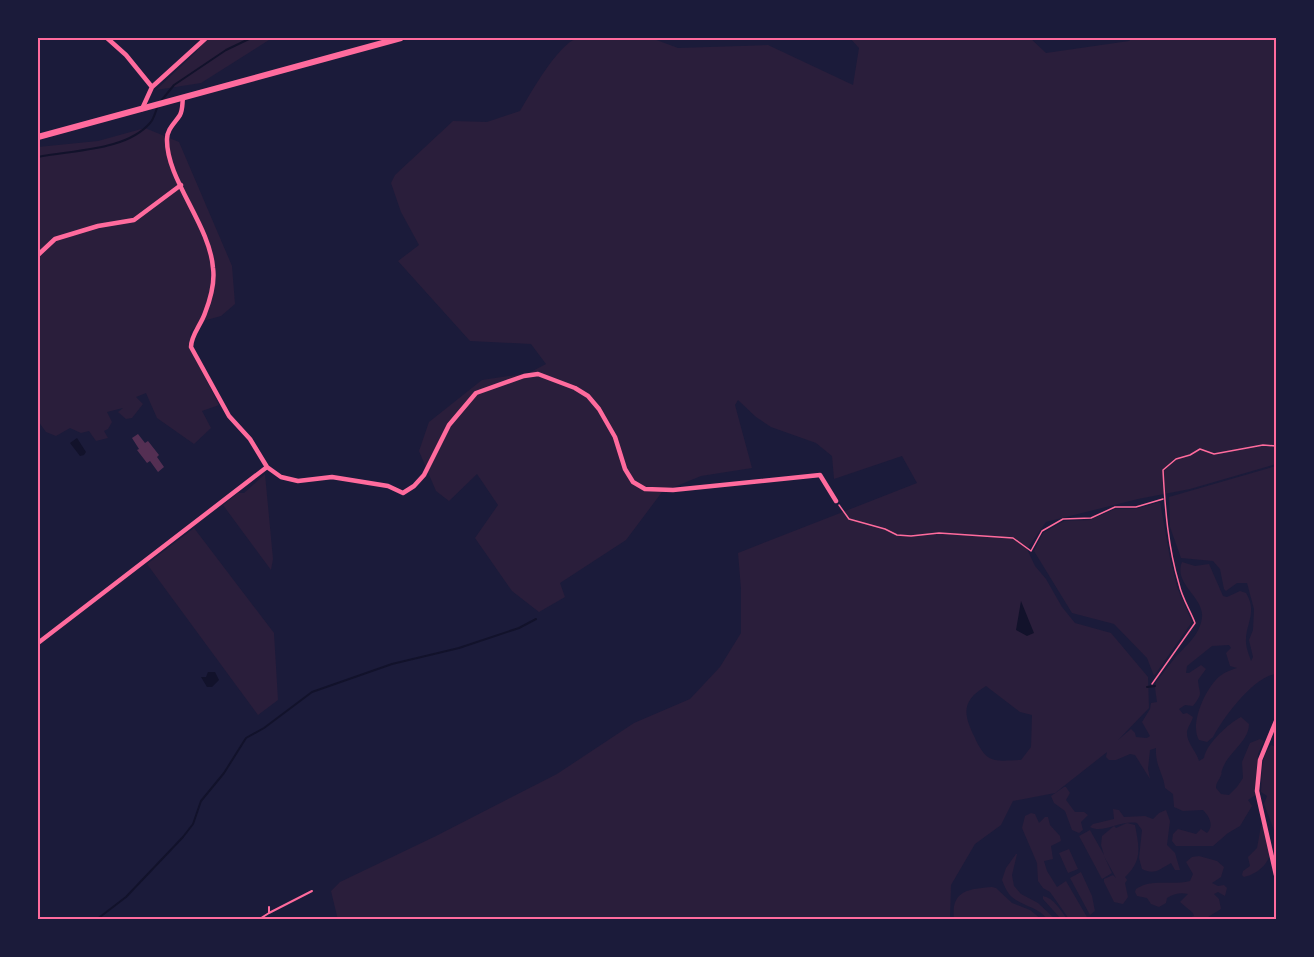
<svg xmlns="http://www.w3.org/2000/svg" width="1314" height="957" font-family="'Asap Condensed',sans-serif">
	<rect width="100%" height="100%" fill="#1b1b3a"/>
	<path fill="#2a1e3b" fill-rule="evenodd" d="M202,38H272L201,83L156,90L197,51Z
		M577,38H651L678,48L768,45L853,85L859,48L850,38H1030L1046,53L1129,41L1132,38H1276V464L1190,489L1138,499L1046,522L1027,549L1035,566L1046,579L1062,607L1075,623L1111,633L1148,677L1149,708L1118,740L1131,729L1135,733L1136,737L1147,738L1150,736L1142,722L1150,709L1151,703L1157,702L1155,688L1156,682C1162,674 1168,667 1174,659C1185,646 1200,636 1202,617C1204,597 1173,584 1182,562L1195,566L1209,564L1223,596L1227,597L1240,591L1246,593C1258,613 1245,624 1246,642C1246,647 1249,655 1251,661L1253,657L1249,640L1253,630L1254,609L1247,583H1237L1226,591L1224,589L1220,569L1213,561L1181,558L1170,527L1169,497L1276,466V674C1254,676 1223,718 1213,737L1207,742L1199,740C1189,724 1206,687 1220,676C1225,672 1231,670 1237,668L1230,666L1226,653L1231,648L1229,645L1212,646L1187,666L1186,673H1189L1201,665L1206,669L1198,680C1199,694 1204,692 1193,706L1185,705L1179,709L1183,714L1187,713L1193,717C1192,722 1188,726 1187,731C1186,743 1196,750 1199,761L1204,758C1206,744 1229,723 1241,717L1249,724C1249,742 1227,753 1222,770C1221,772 1222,774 1221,775C1219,781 1216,782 1216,788L1221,794L1229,795L1237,787L1243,778L1242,762L1250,743L1260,739L1264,741L1258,754L1257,794L1248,800L1252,806L1240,826L1228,833L1213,846H1176L1172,841L1173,834L1178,829L1196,834L1201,829L1207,833C1214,826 1210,817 1203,810L1183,811L1174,807L1173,794L1165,788C1163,772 1155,766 1156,748L1150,750L1148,769L1150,779L1135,755L1130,754L1116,760H1109L1106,757L1107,752L1055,793L1013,801L1001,825L975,844L951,885L950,919L338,920L331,891L340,882L436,836L557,774L634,723L690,699L720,667L741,633V589L738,553L917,483L902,456L834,479L832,456L816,443L771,427L756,417L738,400L735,405L752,468L701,476L662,492L626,540L560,583L565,597L539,612L512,591L475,538L498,505L477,474L449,501L436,491L419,451L429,422L482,380L529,373L546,364L531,344L470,341L398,261L419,245L401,212L391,183L395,175L453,121L487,122L520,111C532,91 557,46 577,38ZM986,686L1020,712L1032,715L1031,747L1021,760C1011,760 996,763 988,757C983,754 977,743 975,738C963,714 961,701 986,686Z
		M145,128L179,142L232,266L235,304L221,316L203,321L190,332V348L219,405L202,411L211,428L194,444L157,418L146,393L136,397L143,404L132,418L126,419L118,412L123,408L107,412L112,422L108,429L104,431L108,438L96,441L89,431L81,433L70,428L56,436L46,432L38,421V147L98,141Z
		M265,474L273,559L271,570L223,505L238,493H244Z
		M1160,502L1170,558L1177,587L1192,622L1154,676L1147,658L1114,624L1072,613L1034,551L1043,533L1064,521L1090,520L1115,509H1136Z
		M194,528L274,633L278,700L258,715L147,564Z
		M1271,745L1276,747V830H1274L1264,804L1267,796L1261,792C1262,776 1260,758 1271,745Z
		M1064,787H1066L1070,793L1066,800L1075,812H1084L1088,815L1081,822L1083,830L1079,833L1072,830L1065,811L1054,803L1051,796Z
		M1113,809L1119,810L1124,817L1145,816L1153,819L1159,813L1166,810L1170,821L1167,845L1175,853L1180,870H1175L1171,863C1161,868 1155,876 1142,869L1139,858L1142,830L1137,823C1120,820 1103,834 1090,827L1093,824L1114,819Z
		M1031,813L1035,814L1039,823L1045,817H1048L1050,825L1060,836L1061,841L1051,846L1053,859L1044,861L1047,871L1057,887L1066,881L1087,917L1084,919H1069L1050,892L1043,888L1038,881L1037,863L1022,828L1025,816Z
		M1127,823L1135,825C1139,847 1143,860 1125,877L1127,880L1125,883L1128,897L1123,904L1114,902L1104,882V879L1113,875L1116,878L1104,856L1112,873L1102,879L1079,836L1090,830L1104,855L1101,845L1102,836L1114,826L1116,828Z
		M1261,826H1263L1265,835L1269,836C1277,856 1262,873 1244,877L1242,875L1243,871L1250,866L1248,857L1257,848Z
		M1069,849L1078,869L1068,873L1059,853Z
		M1016,854H1017L1012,875L1014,886L1021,894L1038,903L1055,919H1047C1038,906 1019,906 1009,894C1006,890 1004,885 1002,880L1006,868Z
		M1199,856L1217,861L1224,867L1221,877L1212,883L1218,886L1224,885L1227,888L1225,896L1218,892L1214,894L1219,899L1221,909L1208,917L1195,919L1191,917L1194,916L1193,913L1180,902L1188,894C1181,892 1173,894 1167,898L1166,903L1159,907L1151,904L1147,898L1137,896L1135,892L1136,889C1152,878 1171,886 1190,881L1193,874L1186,862L1192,857Z
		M1081,872L1092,896L1095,911L1090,915L1070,878Z
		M992,887L996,888L1012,903L1030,910L1041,919H954C951,891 967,889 992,887Z
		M1043,896C1054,898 1061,911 1067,919H1061L1043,899Z"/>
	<path fill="#12122b" d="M77,438L86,452L84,455L80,456L70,443Z
		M1021,601L1034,633L1027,636L1016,630Z
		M208,672H215L219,680L212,687H207L201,677H206Z"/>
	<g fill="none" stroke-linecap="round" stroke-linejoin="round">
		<path stroke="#12122b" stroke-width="2" d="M161,101L174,85L226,50L251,38
			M38,157C72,150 126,151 150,123C154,119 155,112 158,106
			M1147,687L1155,686
			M96,920L126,897L183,837L193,824L201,801L224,773L246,738L264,728L312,692L392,664L459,648L519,628L536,619"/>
	</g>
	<path fill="#542f53" d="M138,434L145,443L148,441L159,455L157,457L164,467L158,472L150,461L147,463L137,450L139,449L132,438Z"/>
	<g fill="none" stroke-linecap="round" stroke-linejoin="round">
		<path stroke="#ff6b9d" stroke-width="1.5" d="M839,505L849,519L885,529L897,535L911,536L939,533L1013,538L1031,551L1042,531L1063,519L1091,518L1115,507H1136L1163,499
			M1152,684L1195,623C1190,610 1182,598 1179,584C1168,547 1165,508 1163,470L1176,459L1190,455L1200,449L1214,454L1263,445L1276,446"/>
		<path stroke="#ff6b9d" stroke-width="2" d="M269,907V913L312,891
			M258,920L269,913"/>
		<path stroke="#ff6b9d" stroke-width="4.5" d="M107,38L126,55L152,87
			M183,98C182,104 183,109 180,115C175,123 167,129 167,139C166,179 210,225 213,268C215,282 210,300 205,313C201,325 191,335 191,347L229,416L250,439L267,467L281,477L298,481L332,477L388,486L403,493L414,486L424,475L449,425L476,393L524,376L538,374L575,388L588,396L599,409L615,437L625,469L633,482L645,489L673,490L820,475L836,501
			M142,109L152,87L206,38
			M38,255L55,239L98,226L134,220L181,185
			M38,643L267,467
			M1276,721L1260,760L1257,791L1276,875
			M1276,920V919"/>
		<path stroke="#ff6b9d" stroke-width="6" d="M38,137L401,38"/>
	</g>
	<rect width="1314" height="957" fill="none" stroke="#1b1b3a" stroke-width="78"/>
	<rect x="39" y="39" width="1236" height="879" fill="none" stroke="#ff6b9d" stroke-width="2"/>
</svg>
